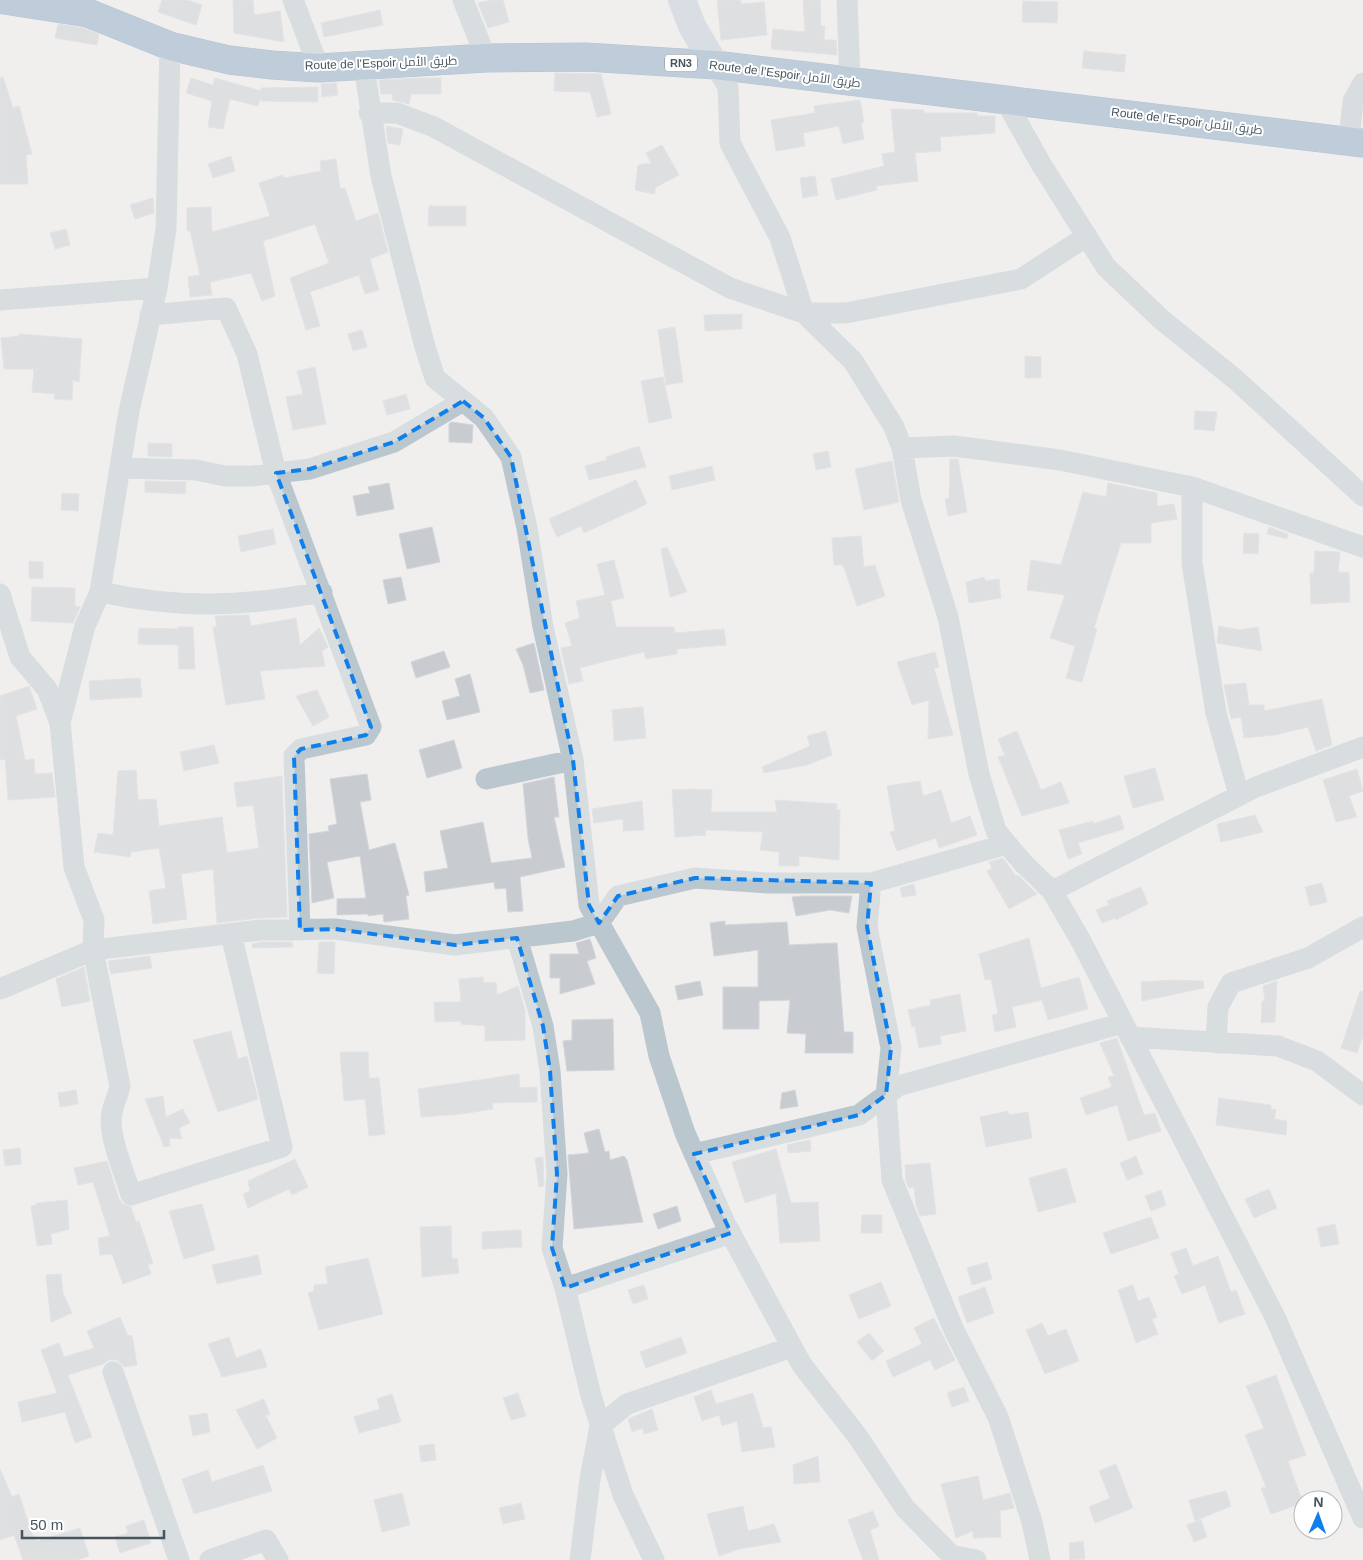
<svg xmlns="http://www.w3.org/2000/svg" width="1363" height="1560" font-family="Arial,Cairo,sans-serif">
	<rect width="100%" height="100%" fill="#f1eeee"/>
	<path fill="#c8ccd1" stroke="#d2d5da" d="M162,0H187L202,5L196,25L158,12Z
		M233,0H253L254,15L280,11L284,42L234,33Z
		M491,0H503L509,22L488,28L478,3Z
		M717,0H741V4L764,2L767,35L721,40Z
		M803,0H820L821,26H825L824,40H836L837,55L771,49L773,29L805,32Z
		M1023,1L1058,2L1057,23L1022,22Z
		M380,10L383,25L324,37L321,23Z
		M58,24L84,28L99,34L97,45L55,38Z
		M1084,51L1126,55L1124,72L1082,68Z
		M555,73L601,74L611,114L597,117L590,92L554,91Z
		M3,77L13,108L19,106L32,154L26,155L28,184H0V78Z
		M191,78L213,85L215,78L261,91V88L318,87V102L261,101V97L258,106L230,99L223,129L208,127L212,101L186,93Z
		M420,78H441V94H411L409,104L392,100L393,94H381L379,80Z
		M336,83L338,95L322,97L321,84Z
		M860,100L864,122L861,123L864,139L843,144L839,126L803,133L805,146L776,151L771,120L815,113L814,106Z
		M891,109L924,110L923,113H977V116H995V133L940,137L941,151L915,153L918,181L876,186L877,190L836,200L831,179L884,166L882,154L895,152Z
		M386,126L403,129L400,145L388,143Z
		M662,145L679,175L656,187L654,194L635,190L638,165L651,163L646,153Z
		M231,156L235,171L213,178L208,164Z
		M336,159L340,189L345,188L356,221L378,213L388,252L370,259L379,290L365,294L359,275L310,292L320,326L306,330L290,278L329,263L315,224L263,241L275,296L262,301L251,273L210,282L212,295L190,297L188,277L200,275L190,231H187V208L211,207L212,232L270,216L259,183L283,175L284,178L321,171L320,161Z
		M815,176L818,195L803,198L800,178Z
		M153,198L154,213L135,219L130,205Z
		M429,206H466V226H428Z
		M66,229L70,245L55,249L50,233Z
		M742,314V329L705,331L704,315Z
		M675,327L683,382L666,385L658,330Z
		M362,330L367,347L353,351L348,334Z
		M19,334L82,339L79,382L73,380L72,400L54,399L55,394L32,392L34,369H4L1,338L19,336Z
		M1025,356L1041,357V378H1025Z
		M315,367L326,424L293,430L286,397L303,394L297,371Z
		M663,377L672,418L649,423L641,381Z
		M406,394L410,409L387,415L383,401Z
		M1195,411L1217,412L1214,431L1194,429Z
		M451,422L473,425L472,443L449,442V424Z
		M148,443L172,444V457L148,456Z
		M639,446L646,467L589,480L585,466L607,460L606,457Z
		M828,451L831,467L816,470L813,454Z
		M950,459H958L967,512L948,516L945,499L949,498Z
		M892,461L899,502L864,510L855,469Z
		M712,466L715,480L672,490L669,476Z
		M636,480L647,504L584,533L581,526L557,537L549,519Z
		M145,481L186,482L185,494L145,492Z
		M389,483L394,509L357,516L353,496L370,493L368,487Z
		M1108,483L1157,493V506L1174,504L1177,519L1151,523V543H1121L1094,628L1097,629L1082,682L1066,678L1075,646L1050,638L1065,595L1027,590L1031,560L1061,565L1083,492L1106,497Z
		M62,493L79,494L78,511L61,510Z
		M432,527L440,562L407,569L399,534Z
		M1269,527L1288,534L1287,539L1267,534Z
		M273,529L276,544L241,552L238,536Z
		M1244,533L1259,534L1258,554L1243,553Z
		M861,536L864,567L875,565L885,596L857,606L843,565H834L832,538Z
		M667,547L687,592L670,597L661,549Z
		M1315,551L1340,552L1338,572H1349L1350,602L1311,604L1310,573H1314Z
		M614,560L624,598L611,601L616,627H674L675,633L724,629L726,645L677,649V654L646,659L644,652L610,660L580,668L583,681L569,684L561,648L572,646L565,623L580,618L576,601L605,595L597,564Z
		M29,561L43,562V579L29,578Z
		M401,577L406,600L388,604L383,580Z
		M984,577L985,581L999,579L1001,598L969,603L966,582Z
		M32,587L75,588V606L80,607L73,623L31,621Z
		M249,615L251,626L296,618L300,645L319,628L328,647L322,651L325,666L260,671L265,699L226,705L213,627H217L215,616Z
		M1219,626L1240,630L1258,627L1262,651L1217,643Z
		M178,627H193L195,669H179L178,645L138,644L139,628L178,629Z
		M534,643L544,690L530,693L523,665L516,649Z
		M444,651L450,667L416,678L411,662Z
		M935,652L939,667L934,668L953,735L928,739L929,700L912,705L897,662Z
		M470,674L480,712L447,720L442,701L460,696L455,679Z
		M140,678L142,697L90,700L89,681Z
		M1246,683L1249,705H1264V711L1322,699L1332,745L1316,751L1308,727L1275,735L1244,738L1241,717L1231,719L1224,685Z
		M29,686L37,709L16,716L25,760L34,759L35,774L52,773L55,797L8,800L5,759L0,760V696Z
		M317,690L329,717L313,726L296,696Z
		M643,707L646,738L614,741L612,710Z
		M826,731L832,755L807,765L764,773L762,767L810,746L807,736Z
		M1017,731L1041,790L1061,782L1069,803L1022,816L998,757L1005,755L998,739Z
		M454,740L462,768L427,778L419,750Z
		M214,745L219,763L184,771L180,752Z
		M1155,768L1164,800L1133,808L1124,776Z
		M1357,769L1363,791L1349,796L1357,817L1336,822L1323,780Z
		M136,770L138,800L156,799L159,826L222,817L227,853L259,848L253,805L237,807L234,783L282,776L287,917L259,918L217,923L213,869L181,874L187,919L153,924L149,891L166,888L159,848L131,852L130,857L94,852L98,833L113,835L118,771Z
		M367,774L371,800L360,802L369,850L395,843L409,895L406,896L409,919L384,922L383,914L368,916V914L337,915V899L366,898L360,856L327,862L334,898L312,903L309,834L329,831L328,826L337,824L330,779Z
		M554,777L559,817H554L565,867L520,877L523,911L508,912L506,888L495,889L494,882L426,892L424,872L448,868L440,831L483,822L491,863L532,858L528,838L523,784Z
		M920,781L923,796L941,790L951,823L970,816L977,835L939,848L936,838L897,851L890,832L895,831L887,786Z
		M691,789L712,790L711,812H777L775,800L837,804L836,810H840L839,860L799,856V866H779V852L760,850L763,832L705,830L706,835L675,837L672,790Z
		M642,801L644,830L623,831V819L594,823L592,809Z
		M1120,815L1124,829L1078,843L1082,854L1068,859L1059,830L1093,821V824Z
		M1255,815L1263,832L1221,842L1217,824Z
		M1003,858L1016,876L1018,875L1037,894L1009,909L987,871L992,868L989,862Z
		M1322,883L1327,902L1310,906L1305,887Z
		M914,884L916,895L902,897L900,888Z
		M1141,887L1148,904L1116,920L1115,918L1102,923L1096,910L1109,905L1107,901Z
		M802,896H852L849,913L830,910L796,916L792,897Z
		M725,921V925L787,922L789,945L837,943L844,1032H853V1053H805L806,1034L787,1033L790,1000L759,1001V1029H723V987H758V950L714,956L710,923Z
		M1029,938L1041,988L1079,977L1088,1009L1048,1020L1042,1000L1012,1007L1016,1027L995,1032L992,1015L998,1014L991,979L985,980L979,954Z
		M590,939L596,958L587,961L595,984L560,994V978H550V954H579L576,943Z
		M261,942H292L293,947L253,948L252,944Z
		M319,942H335L334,974L317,973Z
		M150,956L152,968L111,974L108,961Z
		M84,967L90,1001L62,1007L56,979Z
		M483,977L484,983L496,982L497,995L518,986L525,1010V1040L485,1041V1026L461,1024V1021L435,1022L434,1002H461L459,979Z
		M1171,980L1203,981L1204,988L1142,1001L1141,982Z
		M700,981L703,995L678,1000L675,986Z
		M1277,981L1275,1022L1261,1023L1262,1001H1265L1263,986Z
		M1360,991L1363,992V1036L1357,1053L1341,1048Z
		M960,994L966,1031L940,1036L941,1044L919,1048L915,1027H912L908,1010L931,1005L930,1000Z
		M613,1019L614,1070L567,1071L563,1041L572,1040V1020Z
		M231,1031L238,1059L247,1056L258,1099L218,1112L193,1040Z
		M1117,1038L1144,1115L1155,1113L1161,1131L1128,1141L1117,1105L1086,1115L1080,1098L1112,1087L1108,1077L1114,1076L1100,1043Z
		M340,1052H368L369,1078H379L385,1134L369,1136L365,1099L344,1101Z
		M519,1074L520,1088L537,1087V1102L492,1103L493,1109L461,1114L421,1117L418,1089Z
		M76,1090L78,1104L60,1107L58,1093Z
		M795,1090L798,1106L780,1109L782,1093Z
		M163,1096L166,1117L183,1109L190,1123L179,1128L182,1139L169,1138L170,1146L164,1147L145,1099Z
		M1219,1098L1271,1105V1109L1276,1110L1274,1119L1287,1121L1286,1135L1216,1125Z
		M1008,1111L1009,1115L1028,1112L1032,1138L986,1147L980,1117Z
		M599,1129L605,1152L609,1151L610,1160L624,1156L627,1160L643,1222L574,1229L568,1155L589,1153L584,1133Z
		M810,1140L811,1151L788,1153L787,1145Z
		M20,1148L21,1164L5,1166L3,1150Z
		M776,1149L791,1203L818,1202L820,1241L780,1243L776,1193L745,1203L732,1162Z
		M1136,1156L1143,1174L1127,1180L1120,1163Z
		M543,1157L544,1186L539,1187L535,1158Z
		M295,1159L308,1187L292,1195L289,1189L248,1208L243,1194L250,1191L248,1181Z
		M107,1161L119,1199L123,1204L131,1207L136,1222L139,1221L153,1263L148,1265L151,1274L123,1284L112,1254L100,1255L98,1238L110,1236L93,1182L78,1185L74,1168Z
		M930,1163L936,1214L920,1216L916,1205L914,1187L909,1188L906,1182L905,1165Z
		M1066,1168L1076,1202L1038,1212L1029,1178Z
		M1269,1189L1277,1208L1254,1218L1245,1199Z
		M1161,1190L1166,1205L1151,1211L1145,1196Z
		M67,1200L69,1229L51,1234L52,1244L37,1246L31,1206L36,1205V1203Z
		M202,1204L215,1250L184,1259L169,1211Z
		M677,1206L681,1221L658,1229L653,1214Z
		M862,1215H882V1233H861Z
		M1151,1217L1159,1238L1111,1254L1103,1233Z
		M1335,1224L1339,1244L1321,1247L1317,1228Z
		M451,1226L452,1259L457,1258L459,1273L422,1277L420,1227Z
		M521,1230L522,1247L482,1249V1232Z
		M1186,1248L1193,1266L1218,1256L1231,1292L1236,1290L1245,1314L1219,1323L1205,1285L1182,1294L1174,1276L1179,1274L1171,1253Z
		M258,1255L262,1274L217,1284L212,1265Z
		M368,1258L383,1314L319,1330L308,1293L314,1291V1285L328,1284L325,1267Z
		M987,1262L992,1279L972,1285L967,1268Z
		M61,1274L63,1293L72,1313L51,1322L46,1275Z
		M881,1282L891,1306L859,1319L849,1295Z
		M644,1285L648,1299L633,1304L628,1290Z
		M1133,1285L1138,1301L1149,1297L1157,1317L1152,1319L1158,1334L1136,1343L1118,1290Z
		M985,1287L994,1313L967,1323L958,1297Z
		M120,1317L128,1336L132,1335L137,1365L124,1367L117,1360H109L103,1364L68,1375L92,1437L75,1443L65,1412L22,1422L18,1402L57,1393L41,1350L59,1343L64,1357L94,1348L87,1331Z
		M934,1318L955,1360L935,1370L930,1360L893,1377L886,1361L922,1344L914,1328Z
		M1042,1323L1048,1336L1066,1329L1079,1361L1045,1374L1026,1330Z
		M869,1333L884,1351L872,1361L857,1342Z
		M229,1337L236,1358L261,1349L267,1367L222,1377L208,1344Z
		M681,1337L687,1353L646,1368L640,1352Z
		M1276,1375L1306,1455L1288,1461L1303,1503L1271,1514L1261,1488L1266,1487L1245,1435L1264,1428L1246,1386Z
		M964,1387L969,1401L952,1407L947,1393Z
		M711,1390L716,1404L753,1393L763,1428L771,1427L775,1447L742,1452L737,1421L722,1426L719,1415L702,1421L694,1397Z
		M518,1393L526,1416L511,1420L503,1398Z
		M392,1394L401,1422L359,1433L354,1417L380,1409L377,1399Z
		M264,1399L270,1414L266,1416L277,1438L257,1449L236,1410Z
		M652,1409L658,1430L644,1434L643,1428L632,1432L628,1419Z
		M207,1413L210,1432L193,1436L189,1416Z
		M434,1444L436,1460L421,1462L419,1446Z
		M818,1456L820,1482L794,1484L793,1465Z
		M1116,1464L1133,1508L1095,1523L1089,1507L1110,1498L1099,1471Z
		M263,1465L272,1491L194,1514L182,1479L208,1470L212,1482Z
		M0,1469L12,1497L19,1494L32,1534L37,1541L80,1528L89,1556L78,1560H23L14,1535L0,1540Z
		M978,1476L983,1500L1010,1493L1014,1508L1000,1511L1001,1537L973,1538V1531L956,1538L941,1484Z
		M1226,1491L1231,1506L1195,1521L1189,1500Z
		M402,1493L410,1525L382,1532L374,1500Z
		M521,1503L525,1519L503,1524L499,1508Z
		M743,1506L748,1531L774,1524L781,1542L739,1549L719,1556L707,1514Z
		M873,1511L879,1526L870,1530L879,1560H863L848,1520Z
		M144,1520L151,1543L120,1553L115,1537L128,1533L126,1526Z
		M1201,1520L1207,1537L1194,1542L1187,1525Z
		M1083,1541L1085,1559L1070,1560L1069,1543Z"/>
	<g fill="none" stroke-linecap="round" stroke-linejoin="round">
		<g stroke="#6e90ac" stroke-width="29">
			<path id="highway" d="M4,0L88,13L170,46L229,60L272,65L319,68L486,58L586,57L715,65L1363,143"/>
		</g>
		<path stroke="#bbc7ce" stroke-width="21" d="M293,0L319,68
			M463,0L486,58
			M847,0L850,82
			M715,65L728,87L730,143L780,238L804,313L853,361L894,427L902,448L911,500L948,617L979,774L996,831L1023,863L1052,891L1081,941L1275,1317L1363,1518
			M364,67L381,176L425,347L435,378L484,418L511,457L527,528L543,627L573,760L589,905L650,1013L659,1056L685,1133L725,1223L792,1347L802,1365L858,1437L905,1508L956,1560
			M1004,98L1041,164L1106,267L1162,320L1235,379L1363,496
			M369,113H397L434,127L730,288L804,313H846L1021,279L1087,236
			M1349,141L1353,101L1363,83
			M0,300L157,288
			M150,315L226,308L247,354L276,473L371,727L366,735L301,749L294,756L300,930
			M902,448L954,446L1060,460L1192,487L1363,547
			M120,468L196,470L225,476H252L310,469L394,442L463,401
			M1192,487V563L1216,713L1239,795
			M100,592C180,609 242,607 322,592
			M0,594L20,657L47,689L60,723L74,867L94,920L93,950L120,1086C118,1096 114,1103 112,1112C107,1135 125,1173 131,1195L282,1147L231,934
			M60,723L85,626L100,592L129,411L157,288L166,229L170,46
			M486,779L573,760
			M871,883L867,927L891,1048L886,1095L892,1180L953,1328L998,1417L1032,1522L1040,1560
			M1052,891L1256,787L1363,747
			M517,938L543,1026L550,1071L557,1174L552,1248L565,1288L591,1396L623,1495L654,1560
			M0,989L93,950L260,930L335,929L455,945L573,931L599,923L618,896L695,878L768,883H871L1007,844
			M1130,1037L1278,1046L1317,1061L1363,1095
			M1216,1043L1218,1007L1231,983L1308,958L1363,927
			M694,1154L859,1115L898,1086L1123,1023
			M565,1288L731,1233
			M113,1372L179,1560
			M955,1556L976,1560
			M210,1560L266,1540L278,1560
			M580,1560L590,1479L600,1426L627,1404L792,1347"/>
		<path stroke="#bbc9d4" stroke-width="28" d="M682,0L692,26L715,65"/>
		<use href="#highway" stroke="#83a5c0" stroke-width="28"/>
	</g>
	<path d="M0 0H1363V1560H0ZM463,401L484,418L511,457L573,760L589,905L599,923L618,896L695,878L871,883L867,927L891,1048L886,1095L859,1115L694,1154L731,1233L565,1288L552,1248L557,1174L550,1071L543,1026L517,938L455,945L335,929L300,930L294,756L301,749L366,735L371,727L276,473L310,469L394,442Z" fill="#f1eeee" fill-opacity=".55" fill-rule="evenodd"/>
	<path fill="none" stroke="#0e7feb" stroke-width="4" stroke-dasharray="10 6" stroke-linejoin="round" d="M463,401L484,418L511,457L573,760L589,905L599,923L618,896L695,878L871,883L867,927L891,1048L886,1095L859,1115L694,1154L731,1233L565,1288L552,1248L557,1174L550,1071L543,1026L517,938L455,945L335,929L300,930L294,756L301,749L366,735L371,727L276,473L310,469L394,442Z"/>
	<g text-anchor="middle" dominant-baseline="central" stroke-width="4" stroke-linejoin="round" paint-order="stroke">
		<rect fill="#fff" stroke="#7d878e" stroke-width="1" x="665" y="54.5" width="32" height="17" rx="4"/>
		<g font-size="11" font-weight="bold" fill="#45545d">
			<text x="681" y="63">RN3</text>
		</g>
		<g font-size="12" fill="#45545d" stroke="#fff">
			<text transform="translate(381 63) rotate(-2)">Route de l’Espoir طريق الأمل</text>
			<text transform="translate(785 74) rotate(7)">Route de l’Espoir طريق الأمل</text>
			<text transform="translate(1187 121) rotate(7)">Route de l’Espoir طريق الأمل</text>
		</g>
	</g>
	<g transform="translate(1318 1515) rotate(2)"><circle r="24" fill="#ffffff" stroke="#b5bbbe"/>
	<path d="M0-4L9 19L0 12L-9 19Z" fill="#0e7feb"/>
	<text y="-8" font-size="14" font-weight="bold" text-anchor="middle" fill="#45545d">N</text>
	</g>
	<path d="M22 1530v8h142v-8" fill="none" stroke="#45545d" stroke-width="2.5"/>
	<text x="30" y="1530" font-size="15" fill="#45545d" stroke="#ffffff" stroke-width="4" paint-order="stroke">50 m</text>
</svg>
